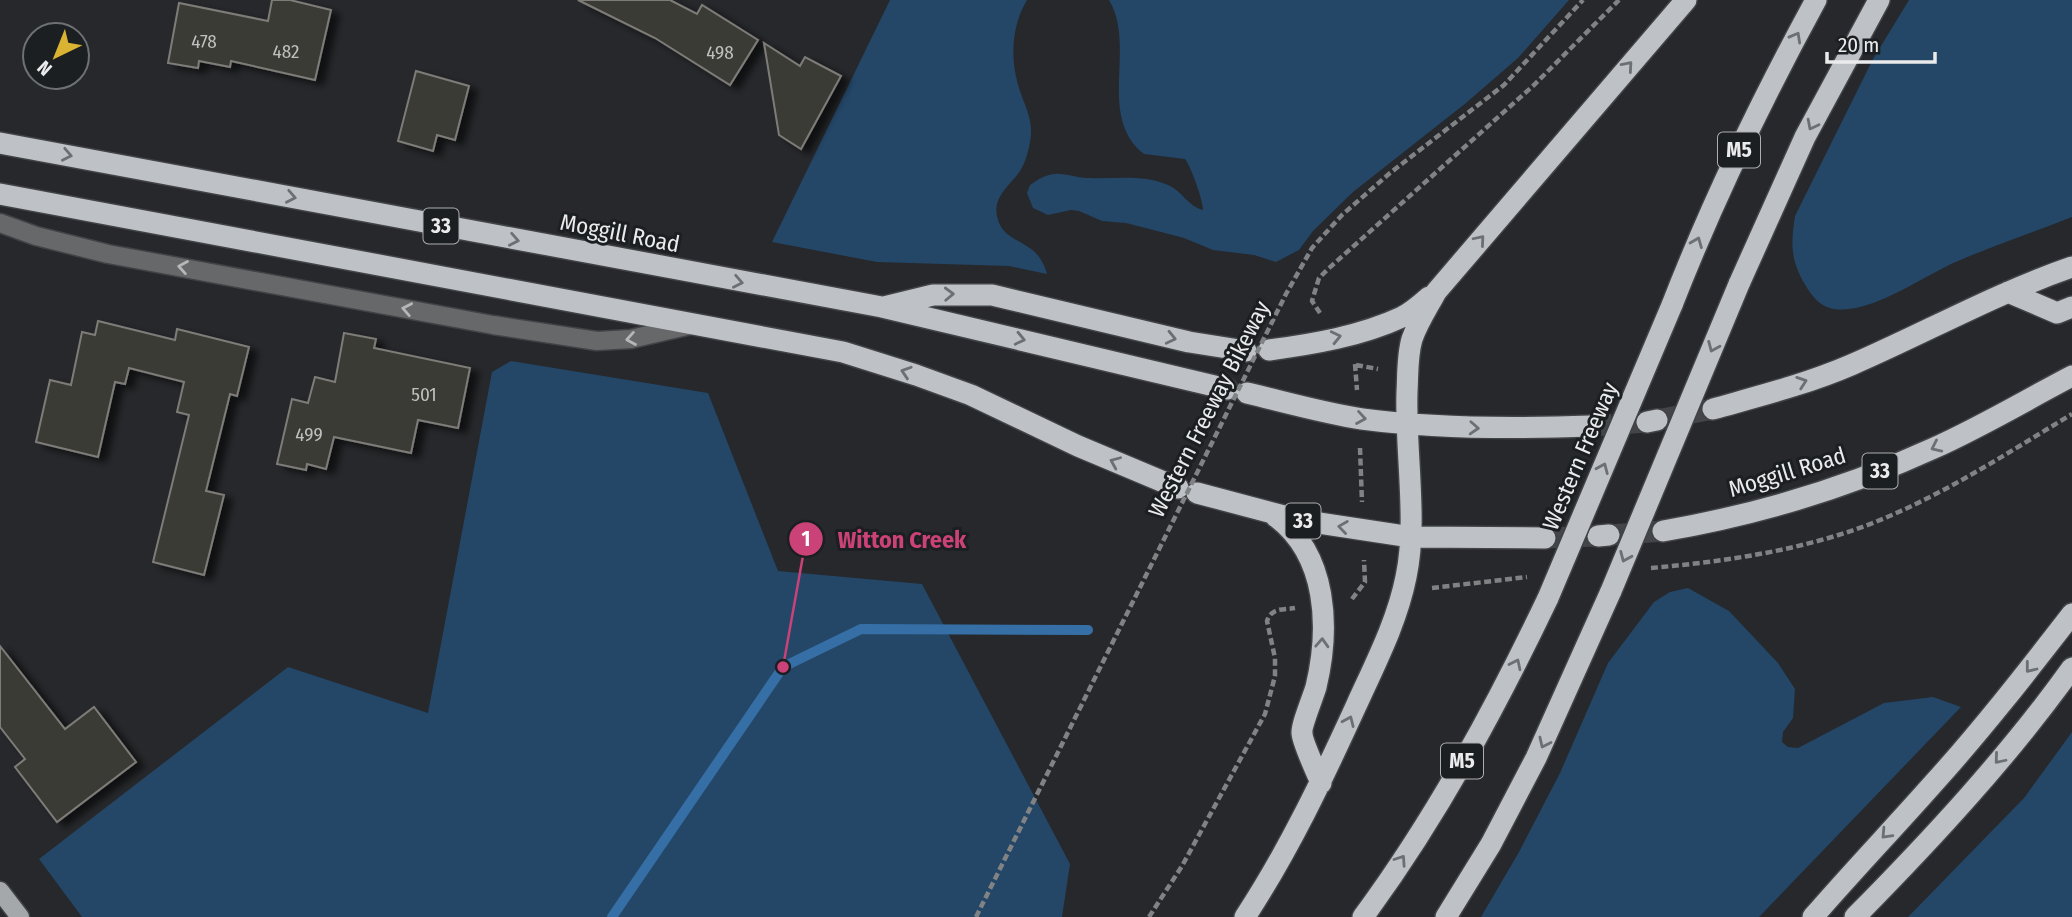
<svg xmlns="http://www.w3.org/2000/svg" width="2072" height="917" font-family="'Fira Sans Condensed',sans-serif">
	<defs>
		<filter id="shadow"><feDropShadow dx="8" dy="4.5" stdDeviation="3.5" flood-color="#0009"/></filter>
	</defs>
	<rect width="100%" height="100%" fill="#26282b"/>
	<path fill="#244667" d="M890,0H1027C1011,27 1010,59 1019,88C1024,104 1032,117 1031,135C1030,146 1026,162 1020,171C1010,186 993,196 997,216C1003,247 1037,236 1047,274L1009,266L877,262L772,242Z
		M1109,0H1569L1518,58L1466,103L1353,192L1313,231L1299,250L1276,262L1254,255L1213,250L1184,238L1126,223L1102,221L1079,211L1071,210L1048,215L1033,208L1027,193L1030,185C1037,180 1045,175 1054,174C1065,173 1076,178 1087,178C1113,179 1144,174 1168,185C1182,191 1189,207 1203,210C1203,200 1191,167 1185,159L1144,154C1096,116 1137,47 1109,0Z
		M1909,0H2072V217C2034,232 1995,245 1958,261C1924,275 1867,318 1830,308C1818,305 1810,293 1804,283C1790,258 1791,243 1795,216L1873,59Z
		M511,361L708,393L778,571L922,584L1070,864L1062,917H82L39,859L288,667L428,713L492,372Z
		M1688,588L1729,611L1778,663L1795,689L1793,718L1783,732L1782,742L1788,747L1798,748L1884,703L1933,697L1961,707L1759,917H1481L1519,852L1560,773L1608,663L1654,602L1670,592Z
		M2072,732V917H1908L2024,798Z"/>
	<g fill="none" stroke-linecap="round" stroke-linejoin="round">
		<path stroke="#356fa6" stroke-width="10" d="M612,917L783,667L861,629L1088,630"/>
	</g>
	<path fill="#3b3a36" stroke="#7e7c78" stroke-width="2" filter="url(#shadow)" d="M272,0H290L331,10L315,80L231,61L230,67L199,61L198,68L168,63L179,3L268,21Z
		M578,0H670L697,14L702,5L758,40L730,85L655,38Z
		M764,43L800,66L805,57L841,76L801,149L779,135Z
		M416,71L469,86L455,140L437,135L433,151L398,141Z
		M98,321L175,340L177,329L249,347L237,396L230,394L206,491L224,495L204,575L153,562L189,415L177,412L184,382L129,368L125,384L115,382L98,457L36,442L50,380L71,385L82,332L95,335Z
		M344,333L376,339L374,348L470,368L458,428L418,420L411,453L334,437L326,469L307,464L306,470L277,464L292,399L308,403L315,377L335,382Z
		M0,646L65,729L94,707L136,762L57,822L15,767L25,759L0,727Z"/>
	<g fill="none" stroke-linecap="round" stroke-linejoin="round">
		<path stroke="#434548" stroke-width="21" stroke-dasharray="21 10" stroke-linecap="butt" d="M1657,420L1713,409
			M1591,426L1647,422
			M1609,535L1663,531
			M1545,538L1598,536"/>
		<g stroke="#414346" stroke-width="21">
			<path id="minor" d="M0,223L36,236L108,254L493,325L597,341L631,339L691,325"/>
		</g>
		<g stroke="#414346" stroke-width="21">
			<path id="major" d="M0,891L20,917"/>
		</g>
		<g stroke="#414346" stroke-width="24">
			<path id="highway" d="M0,143L882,307L1227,389
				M0,194L843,352L916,375L971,395L1078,446L1178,488
				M1739,284L1805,137L1879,0
				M2008,292L2057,313L2072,307
				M1672,305C1713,200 1762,99 1816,0
				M884,307L933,295H992L1189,342L1246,351
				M1269,350C1314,344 1361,336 1402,317C1412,312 1421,304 1429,297
				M1247,393C1285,402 1323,413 1362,419C1438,429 1515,429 1591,426
				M1713,409C1759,396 1807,384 1851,365C1925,333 1996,293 2072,267
				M1647,422L1657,420
				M1197,493L1299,520L1411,537L1545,538
				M1275,516C1328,555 1330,628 1316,687C1313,697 1301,726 1302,733C1302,742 1317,773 1321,783
				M1663,531C1756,515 1849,487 1934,448C1981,427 2026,400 2072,376
				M1598,536L1609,535
				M1245,917C1289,850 1323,778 1356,706C1375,664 1397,622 1406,577C1418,521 1405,451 1407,392C1408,375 1407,356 1412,339C1418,322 1428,307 1436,292L1686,0
				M1363,917C1436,818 1495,709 1548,598
				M1446,917L1491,844L1536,758L1611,591
				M1813,917C1852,872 1893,829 1932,785C1981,731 2027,672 2072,614
				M1855,917C1932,839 2008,757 2072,668"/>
		</g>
		<path stroke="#808284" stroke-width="4.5" stroke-dasharray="7 3.5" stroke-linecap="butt" d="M1320,313L1312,301L1319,278L1328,269L1534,85L1619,0
			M1355,364L1357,390
			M1356,365L1378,369
			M1360,448L1362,502
			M1651,568C1730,561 1812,549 1885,518C1951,490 2011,451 2072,414
			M1432,588L1527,577
			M1352,599L1365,582L1364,560
			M1149,917L1182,866L1265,714L1275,676V658L1267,621C1272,607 1283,610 1295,608"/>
		<use href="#minor" stroke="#666869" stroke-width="18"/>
		<use href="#major" stroke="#a5a8ab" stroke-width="18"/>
		<use href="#highway" stroke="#bec1c5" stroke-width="21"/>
		<g stroke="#414346" stroke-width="24" stroke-linecap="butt">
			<path id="highway-bridge" d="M1611,591L1739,284
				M1548,598L1672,305"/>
		</g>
		<path stroke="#808284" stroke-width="4.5" stroke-dasharray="7 3.5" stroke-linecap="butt" d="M976,917L1286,294L1312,248L1342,215L1390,173L1504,85L1583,0"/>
		<use href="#highway-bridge" stroke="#bec1c5" stroke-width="21"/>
	</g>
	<defs><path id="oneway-chevron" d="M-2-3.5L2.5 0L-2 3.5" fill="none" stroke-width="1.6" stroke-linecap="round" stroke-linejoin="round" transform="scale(1.75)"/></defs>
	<g stroke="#6d7073">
		<use href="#oneway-chevron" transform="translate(1796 37) rotate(-61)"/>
		<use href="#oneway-chevron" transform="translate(1628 66) rotate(-49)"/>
		<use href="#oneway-chevron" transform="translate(1812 125) rotate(117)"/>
		<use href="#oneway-chevron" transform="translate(67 155) rotate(11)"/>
		<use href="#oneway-chevron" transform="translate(291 197) rotate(11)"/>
		<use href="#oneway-chevron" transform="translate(514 240) rotate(11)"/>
		<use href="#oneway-chevron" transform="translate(1480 240) rotate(-50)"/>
		<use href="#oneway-chevron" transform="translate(1697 242) rotate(-68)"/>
		<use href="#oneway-chevron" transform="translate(738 282) rotate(11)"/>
		<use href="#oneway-chevron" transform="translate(949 294) rotate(-2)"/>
		<use href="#oneway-chevron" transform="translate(1336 337) rotate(-13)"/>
		<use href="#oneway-chevron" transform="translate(1171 338) rotate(13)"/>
		<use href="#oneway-chevron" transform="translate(1020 339) rotate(13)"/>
		<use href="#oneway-chevron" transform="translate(1713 347) rotate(113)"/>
		<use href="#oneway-chevron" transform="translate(906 372) rotate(-162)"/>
		<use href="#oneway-chevron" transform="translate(1802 382) rotate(-19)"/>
		<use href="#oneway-chevron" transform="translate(1361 418) rotate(9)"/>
		<use href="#oneway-chevron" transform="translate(1474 428) rotate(3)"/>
		<use href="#oneway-chevron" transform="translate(1936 447) rotate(155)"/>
		<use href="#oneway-chevron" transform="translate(1115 462) rotate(-157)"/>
		<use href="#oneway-chevron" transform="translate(1603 468) rotate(-67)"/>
		<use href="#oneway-chevron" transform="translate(1343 527) rotate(-172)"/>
		<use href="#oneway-chevron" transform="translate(1625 557) rotate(113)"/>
		<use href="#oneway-chevron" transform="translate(1322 643) rotate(-87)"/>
		<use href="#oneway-chevron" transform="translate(1516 664) rotate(-64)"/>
		<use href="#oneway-chevron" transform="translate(2030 668) rotate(128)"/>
		<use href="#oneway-chevron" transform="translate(1349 721) rotate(-66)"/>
		<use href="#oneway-chevron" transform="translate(1544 743) rotate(115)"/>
		<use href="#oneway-chevron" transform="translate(1999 759) rotate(130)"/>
		<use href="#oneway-chevron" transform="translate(1886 834) rotate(133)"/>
		<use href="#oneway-chevron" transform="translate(1401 860) rotate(-56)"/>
	</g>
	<g stroke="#b5b7b8">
		<use href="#oneway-chevron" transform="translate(183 267) rotate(-170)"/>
		<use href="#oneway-chevron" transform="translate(407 309) rotate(-169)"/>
		<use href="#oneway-chevron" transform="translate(631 339) rotate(170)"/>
	</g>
	<g text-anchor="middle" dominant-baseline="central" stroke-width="6" stroke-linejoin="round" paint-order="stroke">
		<g font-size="19" fill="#bebfbf">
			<text x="204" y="41">478</text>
			<text x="286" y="51">482</text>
			<text x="720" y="52">498</text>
			<text x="424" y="394">501</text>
			<text x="309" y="434">499</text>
		</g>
		<g fill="#1c1f21" stroke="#acaeb0" stroke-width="2">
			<rect x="1718" y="132.5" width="42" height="35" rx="5"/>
			<rect x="423.5" y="208.5" width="35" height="35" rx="5"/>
			<rect x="1862.5" y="453.5" width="35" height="35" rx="5"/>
			<rect x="1285.5" y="503.5" width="35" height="35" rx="5"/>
			<rect x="1441" y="743.5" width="42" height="35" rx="5"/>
		</g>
		<g font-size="21" font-weight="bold" fill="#eaebed">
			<text x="1739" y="150">M5</text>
			<text x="441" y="226">33</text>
			<text x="1880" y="471">33</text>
			<text x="1303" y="521">33</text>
			<text x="1462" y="761">M5</text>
		</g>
		<g font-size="23" fill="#eaebed" stroke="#1c1f21">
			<text transform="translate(620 233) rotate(11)">Moggill Road</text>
			<text transform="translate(1209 409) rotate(-63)">Western Freeway Bikeway</text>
			<text transform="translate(1580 456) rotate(-67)">Western Freeway</text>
			<text transform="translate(1787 472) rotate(-17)">Moggill Road</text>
		</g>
	</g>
	<path fill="none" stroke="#ca4278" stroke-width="2.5" d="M783 667L806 539"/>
	<g fill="#ca4278" stroke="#1c1f21" stroke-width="2.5">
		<circle cx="783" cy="667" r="7"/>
		<circle cx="806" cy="539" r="18"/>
	</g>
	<g font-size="21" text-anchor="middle" font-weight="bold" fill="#fff">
		<text x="806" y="546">1</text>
	</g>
	<g font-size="24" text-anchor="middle" font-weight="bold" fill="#ca4278" stroke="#1c1f21" stroke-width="6" stroke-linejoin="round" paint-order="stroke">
		<text x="902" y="548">Witton Creek</text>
	</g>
	<g transform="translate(56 56) rotate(223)"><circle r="33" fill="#1c1f21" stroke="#6e7173" stroke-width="2"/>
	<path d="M0-5L12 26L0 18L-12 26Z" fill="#dab333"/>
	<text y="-10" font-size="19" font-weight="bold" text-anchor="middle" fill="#eaebed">N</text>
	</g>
	<path d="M1827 52v10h108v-10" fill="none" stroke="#eaebed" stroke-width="3.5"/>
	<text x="1838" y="52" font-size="21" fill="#eaebed" stroke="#1c1f21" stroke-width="5" paint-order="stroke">20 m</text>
</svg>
